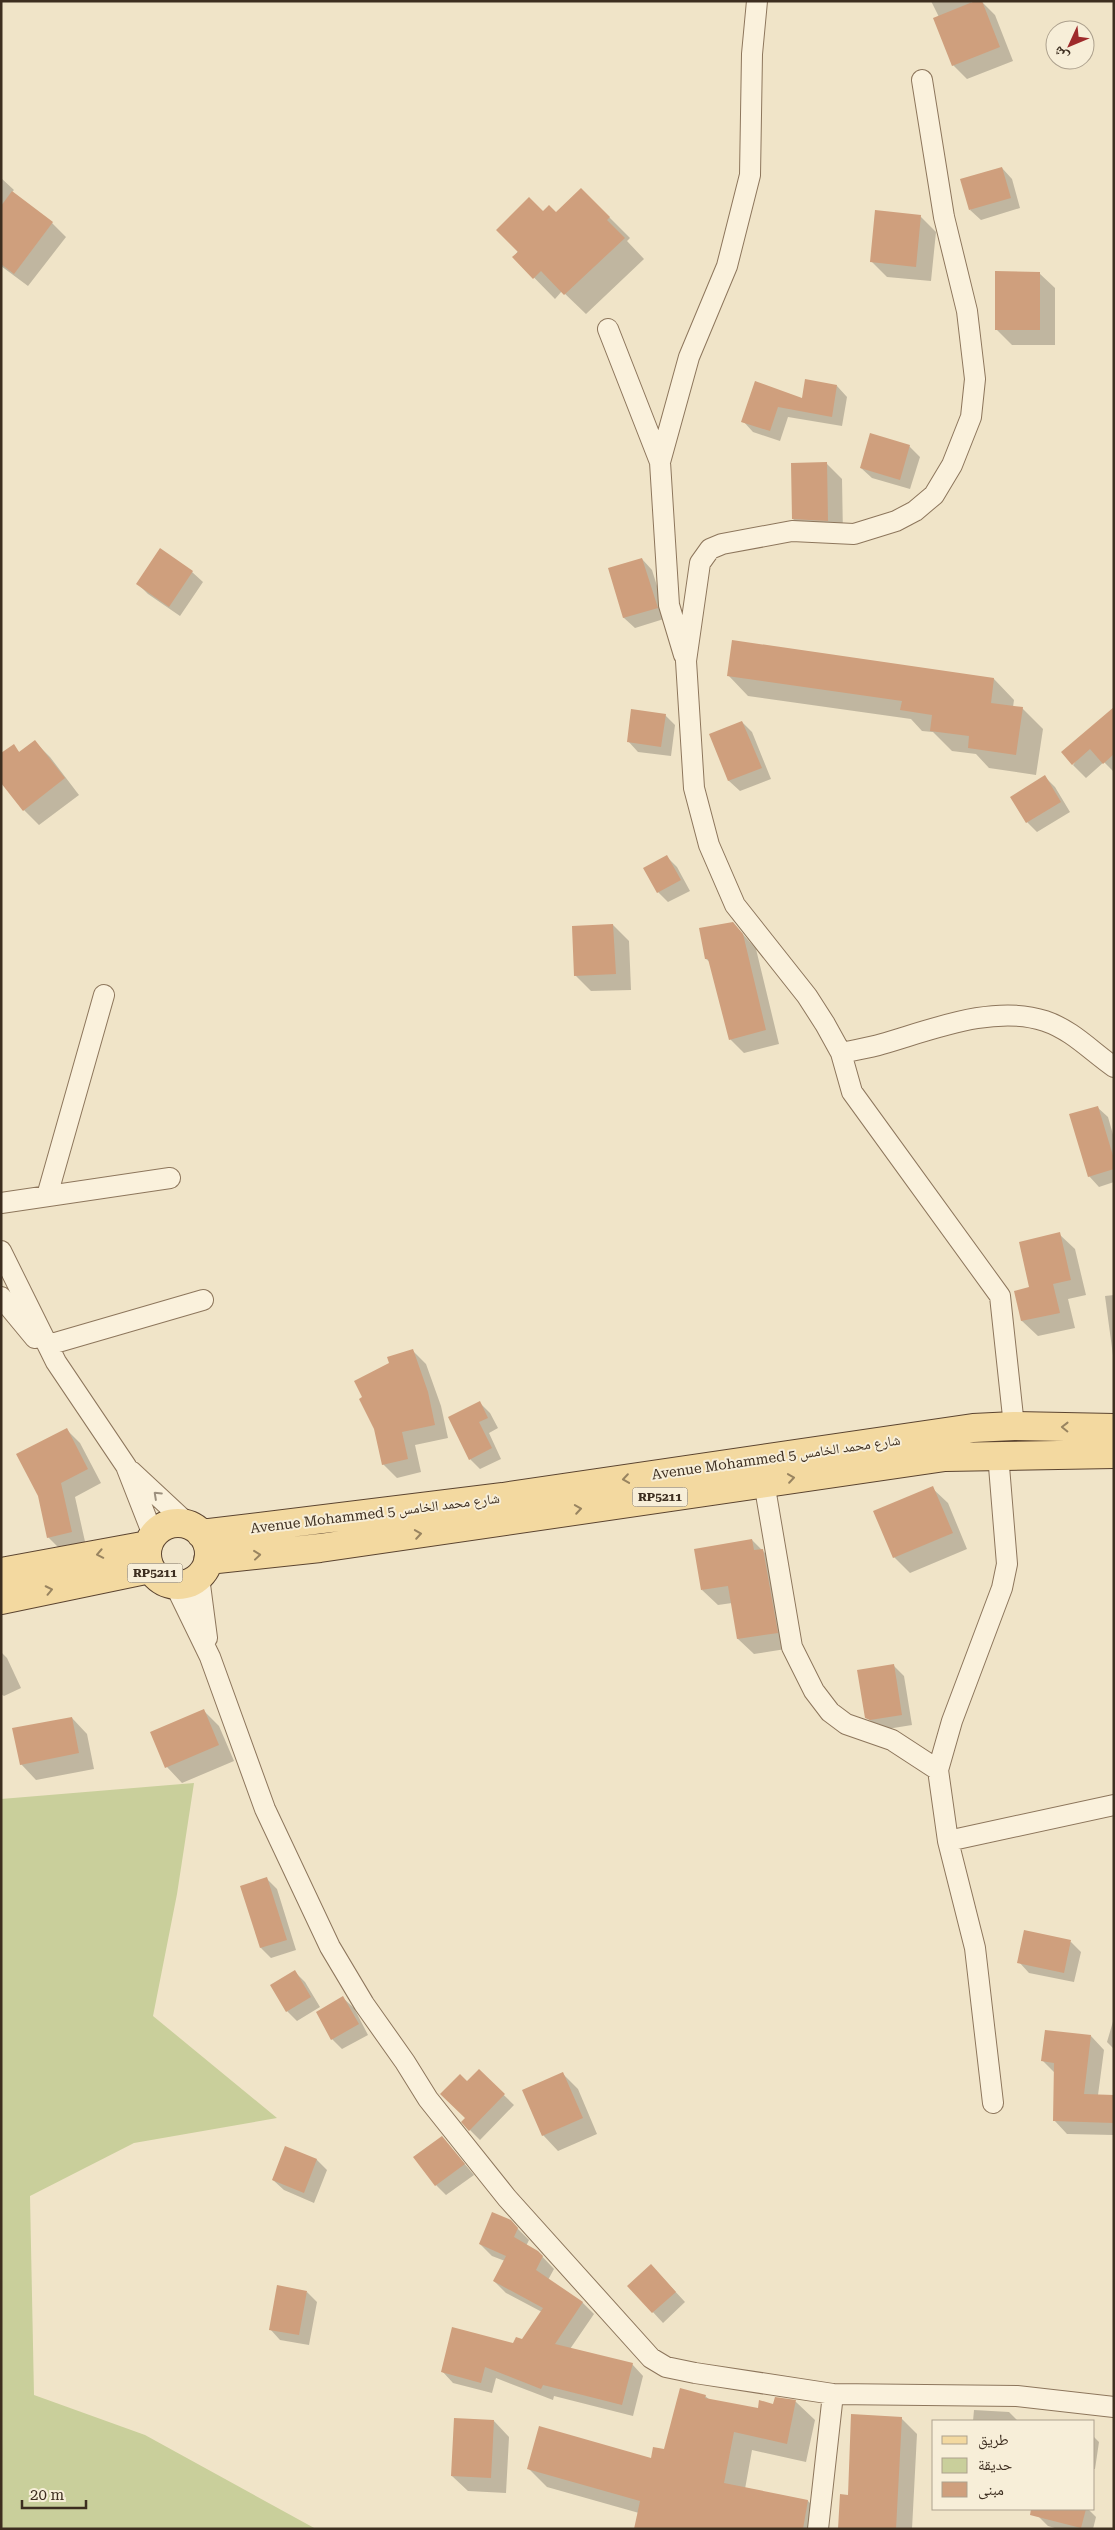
<svg xmlns="http://www.w3.org/2000/svg" width="1115" height="2530" font-family="'Roboto Serif','Noto Naskh Arabic',serif">
	<rect width="100%" height="100%" fill="#f0e4c8"/>
	<path fill="#c9cf9b" d="M194,1783L177,1894L153,2016L277,2118L134,2143L30,2196L34,2395L145,2435L316,2529H1V1799Z"/>
	<path fill="#0003" d="M931,1H971L972,4L981,1L995,15L1013,61L967,79L953,65L939,17Z
		M1002,168L1012,179L1020,208L981,220L970,210Z
		M1,178L14,190L12,192L52,223L66,237L28,286L1,266Z
		M581,189L630,238L627,241L644,259L586,314L562,291L555,299L514,257L543,213L557,214Z
		M920,216L936,232L931,281L887,277L871,261Z
		M1039,273L1055,288V345H1012L996,329Z
		M756,383L803,399L837,386L847,397L842,426L788,417L780,441L753,432L743,421Z
		M909,446L920,457L910,489L872,478L861,468Z
		M826,463L842,479L843,536L809,534L793,519Z
		M642,559L652,570L667,618L635,628L624,618L610,569Z
		M192,572L203,582L180,616L148,594L138,584Z
		M728,675L994,679L1014,700L1013,707L1022,708L1043,729L1036,775L989,768L976,754L952,751L933,732L922,731L911,719L748,696Z
		M1114,708V772L1104,762L1086,778L1073,765Z
		M665,715L675,725L671,756L638,752L628,741Z
		M742,722L752,732L771,779L740,791L729,781L711,735Z
		M35,742L50,757L79,795L39,825L24,810L13,746L20,753Z
		M1045,777L1055,787L1070,812L1037,832L1027,822Z
		M667,857L677,867L690,891L668,902L658,892Z
		M733,923L756,949L779,1044L744,1053L730,1039L711,963L706,959Z
		M613,925L629,941L631,990L591,991L575,975Z
		M1097,1107L1108,1117L1114,1138V1182L1099,1187L1089,1176Z
		M1059,1234L1075,1249L1086,1295L1068,1299L1075,1328L1038,1336L1022,1321L1016,1292L1031,1288Z
		M1114,1295V1363L1105,1296Z
		M413,1351L426,1364L441,1406L448,1438L415,1445L421,1472L397,1478L383,1464L376,1428Z
		M480,1403L490,1413L498,1428L489,1433L501,1459L480,1469L470,1459Z
		M66,1429L80,1443L101,1483L75,1497L86,1546L62,1551L48,1537Z
		M932,1488L948,1503L967,1549L910,1573L894,1557Z
		M752,1540L778,1566L792,1648L754,1654L738,1639L732,1603L718,1605L702,1590Z
		M1,1652L7,1658L21,1688L4,1696L1,1694Z
		M894,1666L904,1676L912,1725L881,1730L866,1717Z
		M204,1711L219,1726L234,1761L182,1783L167,1767Z
		M72,1718L87,1734L94,1769L36,1780L21,1764Z
		M267,1879L277,1889L296,1950L271,1958L261,1948Z
		M1071,1942L1081,1952L1074,1982L1029,1973L1019,1962Z
		M295,1972L305,1982L320,2007L297,2021L287,2011Z
		M343,1998L354,2008L368,2035L342,2049L332,2039Z
		M1114,2018V2049L1107,2042Z
		M1091,2036L1104,2050L1098,2095L1114,2096V2135L1067,2134L1054,2120L1055,2073L1043,2061Z
		M479,2071L514,2105L480,2140L470,2130L467,2119V2083Z
		M563,2074L578,2089L597,2134L558,2151L543,2135Z
		M442,2137L474,2175L446,2195L436,2185Z
		M286,2148L317,2160L327,2170L314,2203L284,2190L273,2180Z
		M510,2221L529,2240L526,2246L538,2252L554,2269L548,2280L582,2302L594,2314L570,2349L632,2364L643,2376L633,2416L554,2396L553,2400L496,2378L492,2393L453,2383L442,2371L523,2341L542,2312L506,2293L494,2281L505,2261L492,2256L480,2244Z
		M661,2276L685,2302L663,2323L629,2286Z
		M307,2292L317,2302L309,2345L280,2340L270,2329Z
		M705,2396L710,2400L759,2409L774,2405L776,2399L796,2402L815,2420L806,2462L752,2450L745,2489L808,2501L826,2520L825,2529H636L639,2513L547,2487L528,2468L652,2459L665,2451Z
		M974,2410L1009,2412L1018,2421H973Z
		M901,2418L917,2434L912,2529H839L849,2496Z
		M494,2421L509,2437L506,2493L468,2491L452,2476Z
		M1094,2437L1099,2442L1095,2469H1094Z
		M1040,2509H1088L1096,2517L1093,2529H1058L1048,2526L1038,2516Z"/>
	<path fill="#cf9f7d" d="M975,1H982L1000,47L952,66L933,18Z
		M1002,167L1011,198L969,210L960,179Z
		M581,188L610,217L607,220L625,238L564,295L541,271L533,279L512,257L518,252L496,230L529,197L543,211L549,205L556,212Z
		M12,191L53,222L14,274L1,264V206Z
		M875,210L921,215L916,267L870,262Z
		M995,271L1040,272V330H995Z
		M805,379L837,385L832,417L778,407L770,431L741,422L755,381L802,398Z
		M870,433L910,445L900,480L860,468Z
		M827,462L828,521L792,519L791,463Z
		M160,548L193,571L169,607L136,584Z
		M642,558L658,608L623,618L608,568Z
		M732,640L994,678L991,703L1023,707L1016,755L968,748L969,736L930,731L932,715L900,710L902,701L727,676Z
		M1114,707V754L1103,764L1090,749L1072,765L1061,752Z
		M631,709L666,714L661,747L627,742Z
		M742,721L762,768L728,781L709,734Z
		M35,740L65,778L23,811L1,783V753L14,744L19,752Z
		M1045,775L1061,802L1026,823L1010,797Z
		M667,855L681,880L657,893L643,868Z
		M733,922L743,934L766,1030L729,1040L708,959H705L699,928Z
		M613,924L616,974L574,976L572,926Z
		M1098,1106L1114,1159V1169L1088,1177L1069,1114Z
		M1060,1232L1071,1280L1053,1284L1060,1313L1021,1321L1014,1291L1029,1287L1019,1242Z
		M413,1349L428,1392L435,1425L402,1432L408,1459L382,1465L374,1429L359,1399L362,1397L354,1381L389,1363L387,1357Z
		M480,1401L488,1418L479,1422L492,1448L469,1460L448,1417Z
		M67,1428L88,1469L61,1483L72,1532L47,1538L38,1496L16,1454Z
		M933,1486L953,1533L893,1558L873,1511Z
		M752,1539L754,1550L763,1549L778,1633L737,1639L728,1586L701,1590L694,1549Z
		M894,1664L902,1715L870,1720L865,1718L857,1670Z
		M204,1709L219,1745L165,1768L150,1732Z
		M72,1717L79,1753L20,1765L12,1728Z
		M267,1877L287,1940L260,1948L240,1886Z
		M1024,1930L1071,1940L1064,1973L1017,1963Z
		M295,1970L311,1997L286,2012L270,1985Z
		M343,1996L359,2024L331,2040L316,2012Z
		M1045,2030L1091,2035L1084,2094L1114,2095V2123L1053,2121L1054,2063L1041,2061Z
		M479,2069L505,2094L469,2131L461,2122L465,2118L440,2094L460,2074L467,2081Z
		M563,2072L583,2118L542,2136L522,2090Z
		M442,2136L465,2164L435,2186L413,2157Z
		M285,2146L317,2159L304,2193L272,2180Z
		M492,2212L511,2220L518,2228L514,2237L538,2251L543,2256L536,2270L583,2302L555,2344L633,2363L622,2405L543,2385L541,2389L485,2367L481,2383L441,2372L452,2327L513,2343L516,2337L522,2339L543,2308L493,2281L506,2256L479,2244Z
		M651,2264L676,2292L652,2313L627,2286Z
		M277,2285L307,2291L299,2335L269,2330Z
		M680,2388L706,2395L705,2398L758,2408L759,2400L773,2404L775,2397L796,2400L787,2444L734,2432L724,2483L808,2500L803,2529H634L640,2501L527,2469L539,2426L651,2458L653,2447L664,2449Z
		M851,2414L902,2417L896,2529H838L840,2494L848,2495Z
		M454,2418L494,2420L491,2478L451,2476Z
		M1031,2509H1086L1081,2528L1030,2515Z"/>
	<g fill="none" stroke-linecap="round" stroke-linejoin="round">
		<g stroke="#8d765c" stroke-width="22">
			<path id="minor" d="M922,80L944,217L967,311L975,379L971,417L952,465L934,495L915,511L896,521L854,534L792,531L722,544L710,549L700,563L686,661L694,788L709,845L735,905L807,996L825,1024L841,1053L852,1092L1000,1296L1014,1426
				M608,329L660,462L669,605L684,655
				M660,462L689,357L727,266L750,175L752,54L757,1
				M841,1053C854,1050 869,1048 882,1044C931,1030 994,1004 1045,1021C1072,1030 1091,1051 1114,1067
				M47,1196L104,995
				M1,1203L170,1178
				M1,1251L56,1362L126,1466L153,1535
				M1,1297L35,1338
				M48,1345L203,1300
				M998,1454L1007,1564L1002,1588L952,1721L938,1770L948,1841L1114,1805
				M131,1471L189,1525
				M764,1482L792,1647L814,1691L830,1712L846,1724L892,1740L938,1770
				M199,1577L207,1638
				M175,1585L210,1657L265,1809L330,1947L364,2004L405,2062L428,2099L507,2198L651,2358L666,2367L695,2373L833,2394L1017,2396L1114,2407
				M948,1841L975,1948L993,2103
				M818,2529L833,2394"/>
		</g>
		<g stroke="#5b4430" stroke-width="30">
			<path id="primary" d="M147 1554a31 31 0 1 1 62 0a31 31 0 1 1-62 0Z
				M201,1534L503,1497L973,1428L1014,1426L1114,1428
				M208,1560L320,1548L945,1457L1114,1454
				M1,1572L148,1545
				M1,1600L150,1569"/>
		</g>
		<use href="#minor" stroke="#faf1dc" stroke-width="20"/>
		<use href="#primary" stroke="#f3d9a0" stroke-width="28"/>
	</g>
	<defs><path id="oneway-chevron" d="M-2-3.5L2.5 0L-2 3.5" fill="none" stroke-width="1.6" stroke-linecap="round" stroke-linejoin="round" transform="scale(1.25)"/></defs>
	<g stroke="#988460">
		<use href="#oneway-chevron" transform="translate(1065 1427) rotate(-179)"/>
		<use href="#oneway-chevron" transform="translate(791 1478) rotate(-8)"/>
		<use href="#oneway-chevron" transform="translate(626 1479) rotate(172)"/>
		<use href="#oneway-chevron" transform="translate(578 1509) rotate(-9)"/>
		<use href="#oneway-chevron" transform="translate(418 1534) rotate(-9)"/>
		<use href="#oneway-chevron" transform="translate(100 1554) rotate(169)"/>
		<use href="#oneway-chevron" transform="translate(257 1555) rotate(-6)"/>
		<use href="#oneway-chevron" transform="translate(49 1590) rotate(-12)"/>
	</g>
	<use stroke="#9c907e" href="#oneway-chevron" transform="translate(157 1495) rotate(-137)"/>
	<g text-anchor="middle" dominant-baseline="central" stroke-width="4" stroke-linejoin="round" paint-order="stroke">
		<g fill="#f7eed8" stroke="#756857" stroke-width="1">
			<rect x="632.5" y="1487.5" width="55" height="19" rx="4"/>
			<rect x="127.5" y="1563.5" width="55" height="19" rx="4"/>
		</g>
		<g font-size="12" font-weight="bold" fill="#3d2e20">
			<text x="660" y="1497">RP5211</text>
			<text x="155" y="1573">RP5211</text>
		</g>
		<g font-size="14" fill="#3d2e20" stroke="#f7eed8">
			<text transform="translate(776 1457) rotate(-8)">Avenue Mohammed 5 شارع محمد الخامس</text>
			<text transform="translate(375 1513) rotate(-7)">Avenue Mohammed 5 شارع محمد الخامس</text>
		</g>
	</g>
	<rect width="1115" height="2530" fill="none" stroke="#3d2e20" stroke-width="5"/>
	<rect x="932" y="2420" width="162" height="90" fill="#f7eed8" stroke="#ada18e"/>
	<rect x="942" y="2436" width="25" height="8" fill="#f3d9a0" stroke="#ada18e"/>
	<text x="978" y="2445" font-size="15" fill="#3d2e20">طريق</text>
	<rect x="942" y="2458" width="25" height="15" fill="#c9cf9b" stroke="#ada18e"/>
	<text x="978" y="2470" font-size="15" fill="#3d2e20">حديقة</text>
	<rect x="942" y="2482" width="25" height="15" fill="#cf9f7d" stroke="#ada18e"/>
	<text x="978" y="2495" font-size="15" fill="#3d2e20">مبنى</text>
	<g transform="translate(1070 45) rotate(226)"><circle r="24" fill="#f7eed8" stroke="#ada18e"/>
	<path d="M0-4L9 19L0 12L-9 19Z" fill="#9e2a2b"/>
	<text y="-8" font-size="14" font-weight="bold" text-anchor="middle" fill="#3d2e20">ش</text>
	</g>
	<path d="M22 2500v8h64v-8" fill="none" stroke="#3d2e20" stroke-width="2.5"/>
	<text x="30" y="2500" font-size="15" fill="#3d2e20" stroke="#f7eed8" stroke-width="4" paint-order="stroke">20 m</text>
</svg>
